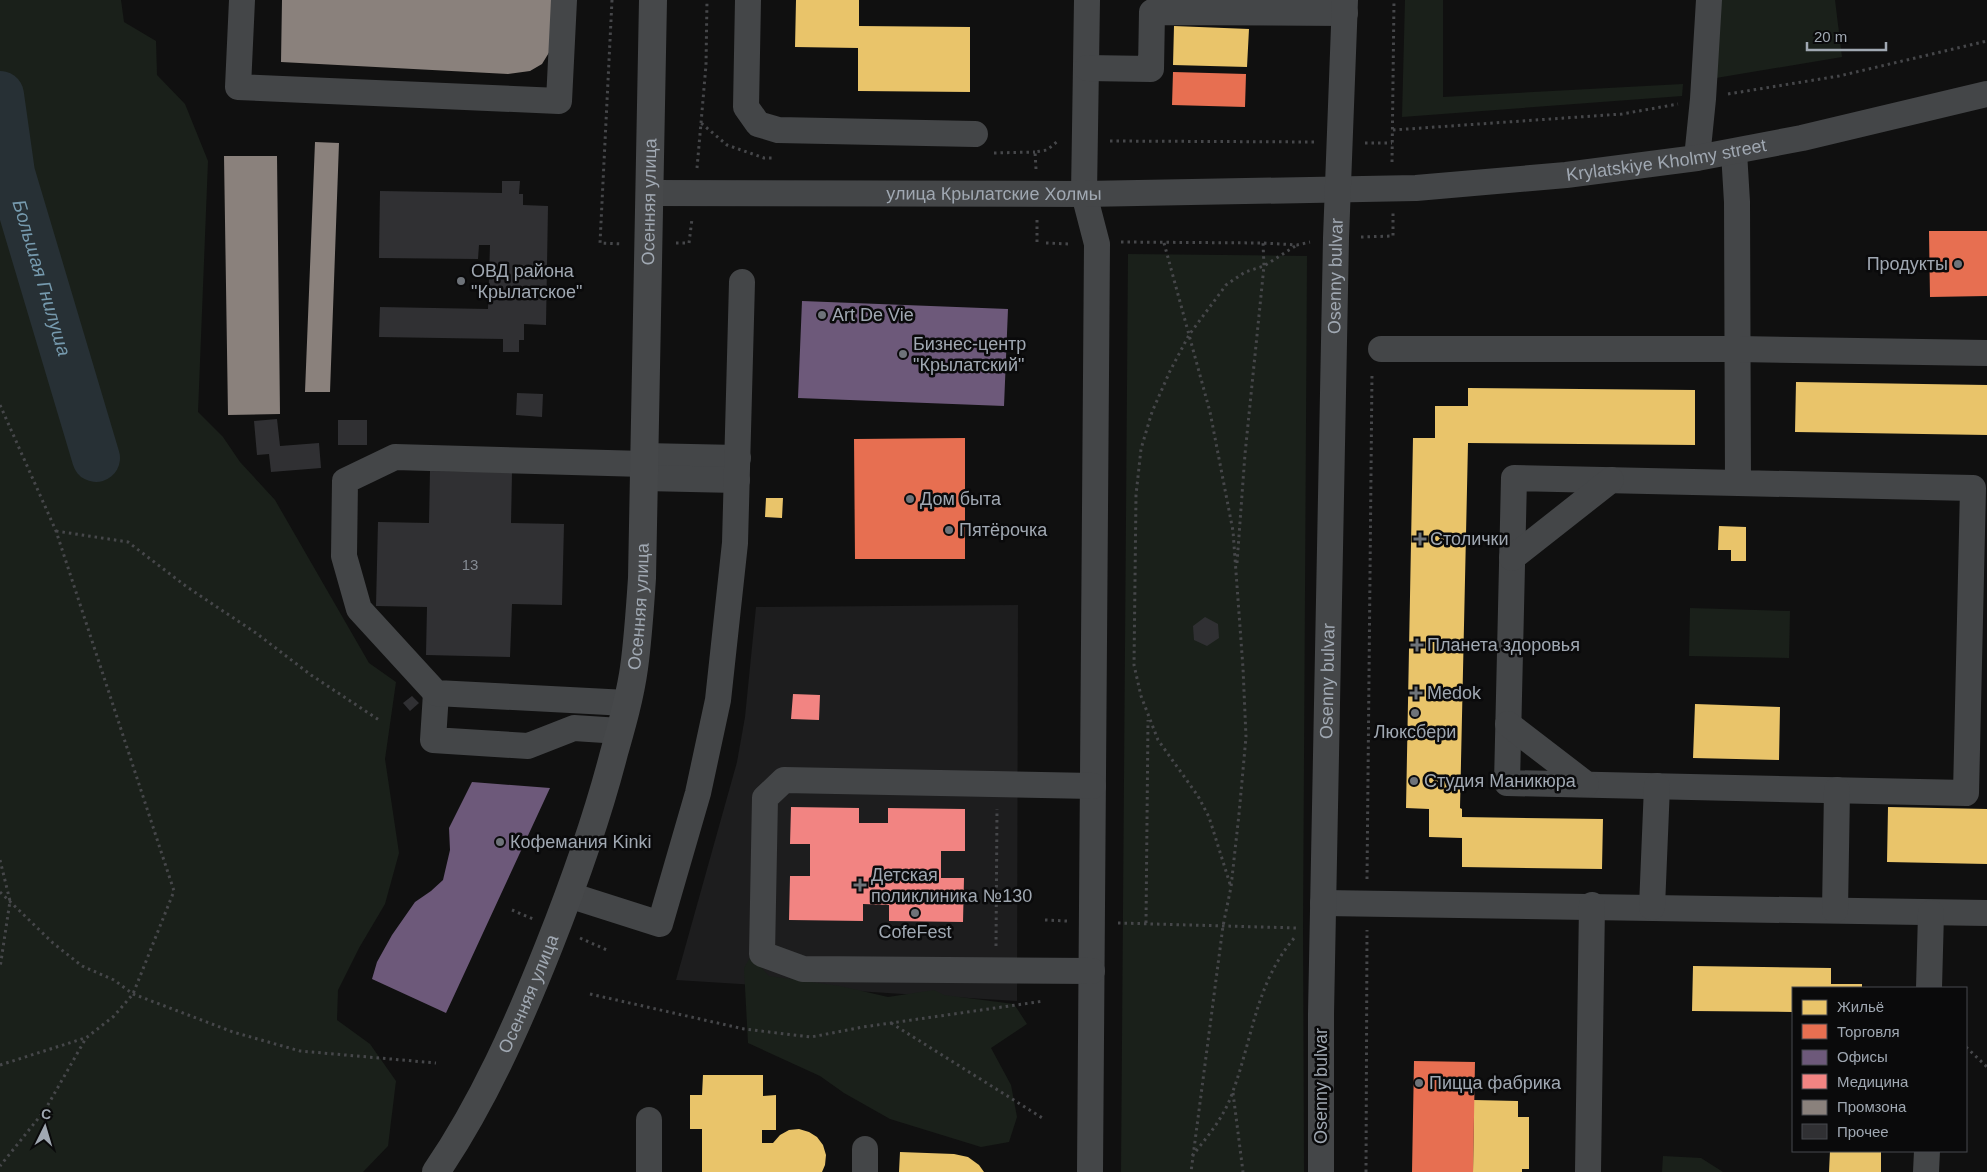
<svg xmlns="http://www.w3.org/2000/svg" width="1987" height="1172" font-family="Helvetica,sans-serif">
	<rect width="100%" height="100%" fill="#101010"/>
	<path fill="#1d1d1e" d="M1018,605L1017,1001L676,980L737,762L745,717L756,607Z"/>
	<path fill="#1a201a" d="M0,0H121L124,22L156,41L157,75L185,104L208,161L198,412L223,437L240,462L275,500L369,663L396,682L385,759L399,853L385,904L359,948L338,990L337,1020L370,1044L396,1081L388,1146L363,1172H0Z
		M1405,0H1443V97L1683,84L1682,96L1402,117Z
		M1721,0H1835L1842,57L1716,78Z
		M1128,254L1307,256L1303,928L1304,1172H1121Z
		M1690,608L1790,611L1789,658L1689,656Z
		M751,956L769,976L840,986L888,997L934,990L944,995L1014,1004L1027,1024L991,1048L1011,1085L1017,1117L1009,1142L981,1147L890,1119L844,1093L820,1076L748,1043L744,968Z
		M1663,1156L1701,1158L1723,1172H1662Z"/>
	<path fill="#e9c46a" d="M796,0H859V26L970,27V92L858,91V48L795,47Z
		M1174,26L1249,29L1247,67L1173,65Z
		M1796,382L1987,385V435L1795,432Z
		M1468,388L1695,390V445L1468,443L1460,808L1462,809V817L1603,819L1602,869L1462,867V838L1429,837V809L1406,808L1413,438H1435V406H1468Z
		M766,498H783L782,518L765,517Z
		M1719,526L1746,527V561H1731V550H1718Z
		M1695,704L1780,707L1779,760L1693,758Z
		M1888,807L1987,809V864L1887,862Z
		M1693,966L1831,968V984H1862V988H1793V1012L1692,1011Z
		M703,1075H763V1096L776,1095V1130H762V1143H773L780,1135L789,1130L799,1129L809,1132L817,1137L823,1145L826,1155L825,1165L822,1172H702V1129H690V1095H702Z
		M1474,1100L1518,1101V1117H1529V1169H1522V1172H1473Z
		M1830,1151H1881V1172H1829Z
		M900,1152L954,1154L968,1157L979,1165L984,1172H899Z"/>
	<path fill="#e76f51" d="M1173,72L1246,74L1245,107L1172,105Z
		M1929,231H1987V296L1930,297Z
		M965,438V559H855L854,439Z
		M1414,1061L1475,1062L1473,1172H1412Z"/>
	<path fill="#6d597a" d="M802,301L1008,309L1004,406L798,398Z
		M472,782L550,788L446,1013L372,979L377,962L392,935L415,902L431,891L443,880L450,850L449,828Z"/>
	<path fill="#f28482" d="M793,694L820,695L819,720L791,719Z
		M791,807L859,808V823H888V808L965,809V851H941V878H964L963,922L889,921V905L863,904V921L789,920L790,876H810V844H790Z"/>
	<path fill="#8a817c" d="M282,0H555L553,46L542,64L530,71L508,74L281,62Z
		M315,142L339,143L330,392H305Z
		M224,156H277L280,414L228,415Z"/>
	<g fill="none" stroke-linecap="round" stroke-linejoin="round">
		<path stroke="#273035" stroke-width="48" id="s1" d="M0,95L11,173L96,458"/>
	</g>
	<path fill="#303033" d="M502,181H520L519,194H523V205L548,206L546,325L524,324V340H519V352H503V339L379,337L380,307L488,309L490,245H479L478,259L379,258L380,191L502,193Z
		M517,393L543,394L542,417L516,415Z
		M277,419L280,446L319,443L321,468L271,472L269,454L257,455L254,421Z
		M338,420H367V445H338Z
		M430,471L512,472L511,523L564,524L562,605L512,604L510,657L426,655L427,607L376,606L378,522L429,523Z
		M1205,617L1218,624L1219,638L1207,646L1194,640L1193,626Z
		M412,696L419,703L410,711L403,703Z"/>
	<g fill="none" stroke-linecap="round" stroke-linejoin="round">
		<path stroke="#46474a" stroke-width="3" stroke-dasharray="2.5 4" stroke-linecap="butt" d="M612,0L600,243L622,244
			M1728,94L1839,76L1987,41
			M701,123L706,65L707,0
			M1393,130L1622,114L1678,104
			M1110,141L1314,142
			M1365,143H1392
			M994,153L1035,152
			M1392,162L1394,0
			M697,168L701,123L727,145L764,158H775
			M1036,169L1035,152L1047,150L1059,140
			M1037,220V243
			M1361,237L1393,236V213
			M1121,242L1263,243L1297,245L1310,242
			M676,243H689L692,219
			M1046,243L1070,244
			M1164,243L1210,412L1233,531L1243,668L1246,737L1239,814L1231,887L1223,926L1191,1172
			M0,405L56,531L174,891L133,994L114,1016L86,1038L45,1110L0,1166
			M56,531L128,542L187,587L256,633L311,675L379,720
			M1237,563L1245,454L1264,266L1263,243
			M0,860L10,901L0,968
			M1367,879L1372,373
			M1230,884L1209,817L1198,796L1158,740L1141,696L1134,665L1136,495L1141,449L1152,412L1170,371L1189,335L1226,285L1245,272L1264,266L1297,245
			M0,892L53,943L82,966L114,980L133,994L233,1032L300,1051L436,1063
			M512,910L533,919
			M1045,920L1067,921
			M1118,923L1297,928
			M1146,923L1148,720
			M580,938L607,950
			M996,946L997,809
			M590,994L744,1029L811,1037L863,1027L1044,1001
			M891,1023L1044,1119
			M1966,1047L1987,1067
			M0,1065L85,1038
			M1233,1093L1243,1172
			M1192,1156C1208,1136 1225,1116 1233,1091C1253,1037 1256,981 1296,936
			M1366,1172L1367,930"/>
		<g stroke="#444648" stroke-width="26">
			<path d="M242,0L238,87L559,101L564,0"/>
			<path d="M748,0L746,107L758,124L778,130L975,134"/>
			<path d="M1087,0L1084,194L1097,244L1090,1172"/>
			<path d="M1087,68L1151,69L1152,12L1345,13"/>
			<path d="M1734,152L1737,202L1738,483L1973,488L1966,793L1507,783L1514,478L1738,483"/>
			<path d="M1697,158L1703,99L1709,0"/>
			<path id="s2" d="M650,193L1084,194L1416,188L1566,175L1697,158L1802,138L1987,94"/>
			<path d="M1381,349H1738L1987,353"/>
			<path d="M644,456L738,458"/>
			<path d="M644,478L737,480"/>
			<path d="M1512,558L1611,480"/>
			<path d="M436,693L433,740L528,746L574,728L620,731"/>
			<path d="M627,703L436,693L359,609L344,556L345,481L395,457L644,464"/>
			<path d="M1508,724L1586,784"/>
			<path d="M569,895L660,924L698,793L718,700L735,543L742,282"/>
			<path d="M1323,903L1987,913"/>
			<path d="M1652,907L1657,786"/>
			<path d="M1835,910L1837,790"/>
			<path d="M1092,971L803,969L762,954L765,798L784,780L1093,786"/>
			<path d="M1929,988L1931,913"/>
			<path d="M649,1172V1120"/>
			<path d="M865,1172V1149"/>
			<path id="s3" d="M1321,1172V1014L1336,238L1345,0"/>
			<path d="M1588,1172L1592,905"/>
			<path d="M1926,1172L1927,1151"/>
		</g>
		<path stroke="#46484a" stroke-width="28" id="s4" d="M436,1172C483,1103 518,1024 549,946C574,883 597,819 614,753C622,725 630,697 634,668C638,639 640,608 642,578L653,0"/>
	</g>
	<g fill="#6e7379" stroke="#0a0a0b" stroke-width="2">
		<circle cx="1958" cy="264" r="5"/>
		<circle cx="461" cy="281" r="5"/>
		<circle cx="822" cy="315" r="5"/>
		<circle cx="903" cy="354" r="5"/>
		<circle cx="910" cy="499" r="5"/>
		<circle cx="949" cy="530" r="5"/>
		<path d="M1417.5 531.5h5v5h5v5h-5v5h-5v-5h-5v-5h5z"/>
		<path d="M1414.5 637.5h5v5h5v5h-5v5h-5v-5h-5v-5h5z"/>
		<path d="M1413.5 685.5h5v5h5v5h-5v5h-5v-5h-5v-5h5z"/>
		<circle cx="1415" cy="713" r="5"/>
		<circle cx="1414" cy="781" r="5"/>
		<circle cx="500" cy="842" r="5"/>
		<path d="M857.5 877.5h5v5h5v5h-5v5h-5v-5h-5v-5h5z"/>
		<circle cx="915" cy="913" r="5"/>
		<circle cx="1419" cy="1083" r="5"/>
	</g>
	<g text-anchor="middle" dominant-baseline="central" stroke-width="5" stroke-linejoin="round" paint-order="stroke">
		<g font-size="15" fill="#848a92">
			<text x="470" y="564">13</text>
		</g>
		<g font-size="18" fill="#a0a8b2" stroke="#0a0a0b">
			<text stroke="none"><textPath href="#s2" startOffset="1018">Krylatskiye Kholmy street</textPath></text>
			<text stroke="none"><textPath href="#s2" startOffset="344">улица Крылатские Холмы</textPath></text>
			<text stroke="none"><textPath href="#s4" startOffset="1011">Осенняя улица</textPath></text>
			<text stroke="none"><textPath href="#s3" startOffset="896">Osenny bulvar</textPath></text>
			<text stroke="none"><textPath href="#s4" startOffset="606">Осенняя улица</textPath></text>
			<text stroke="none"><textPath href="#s3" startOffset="491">Osenny bulvar</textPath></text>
			<text stroke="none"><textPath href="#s4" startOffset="201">Осенняя улица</textPath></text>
			<text transform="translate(1321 1086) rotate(-90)">Osenny bulvar</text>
		</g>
		<g font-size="18" fill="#a0a8b2" stroke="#0a0a0b" text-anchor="start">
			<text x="1948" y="264" text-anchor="end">Продукты</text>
			<text x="471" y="271">ОВД района<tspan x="471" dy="21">"Крылатское"</tspan></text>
			<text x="832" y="315">Art De Vie</text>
			<text x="913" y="344">Бизнес-центр<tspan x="913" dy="21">"Крылатский"</tspan></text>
			<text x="920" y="499">Дом быта</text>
			<text x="959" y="530">Пятёрочка</text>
			<text x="1430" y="539">Столички</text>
			<text x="1427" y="645">Планета здоровья</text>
			<text x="1427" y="693">Medok</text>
			<text x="1415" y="732" text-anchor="middle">Люксбери</text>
			<text x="1424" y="781">Студия Маникюра</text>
			<text x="510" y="842">Кофемания Kinki</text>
			<text x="871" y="875">Детская<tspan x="871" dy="21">поликлиника №130</tspan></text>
			<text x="915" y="932" text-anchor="middle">CofeFest</text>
			<text x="1429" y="1083">Пицца фабрика</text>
		</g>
		<g font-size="19" font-style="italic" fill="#769aae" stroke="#0a0a0b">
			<text stroke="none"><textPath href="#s1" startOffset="188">Большая Гнилуша</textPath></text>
		</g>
	</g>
	<rect x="1792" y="987" width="175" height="165" fill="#0a0a0b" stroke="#46494e"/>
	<rect x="1802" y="1000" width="25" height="15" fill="#e9c46a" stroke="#46494e"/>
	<text x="1837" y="1012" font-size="15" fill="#a0a8b2">Жильё</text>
	<rect x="1802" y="1024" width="25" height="15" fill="#e76f51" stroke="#46494e"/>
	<text x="1837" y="1037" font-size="15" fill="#a0a8b2">Торговля</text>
	<rect x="1802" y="1050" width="25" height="15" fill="#6d597a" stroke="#46494e"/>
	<text x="1837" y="1062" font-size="15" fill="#a0a8b2">Офисы</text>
	<rect x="1802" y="1074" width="25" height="15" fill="#f28482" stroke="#46494e"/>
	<text x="1837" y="1087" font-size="15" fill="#a0a8b2">Медицина</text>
	<rect x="1802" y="1100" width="25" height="15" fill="#8a817c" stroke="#46494e"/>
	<text x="1837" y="1112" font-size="15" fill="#a0a8b2">Промзона</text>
	<rect x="1802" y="1124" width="25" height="15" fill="#303033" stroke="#46494e"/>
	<text x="1837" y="1137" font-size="15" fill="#a0a8b2">Прочее</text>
	<g transform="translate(45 1127) rotate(5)" stroke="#0a0a0b" stroke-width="4" paint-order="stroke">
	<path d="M0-4L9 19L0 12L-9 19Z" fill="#a0a8b2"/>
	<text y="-8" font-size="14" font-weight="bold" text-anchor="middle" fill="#a0a8b2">С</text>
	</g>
	<path d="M1807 42v8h79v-8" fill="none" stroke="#a0a8b2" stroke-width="2.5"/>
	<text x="1814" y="42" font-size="15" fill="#a0a8b2" stroke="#0a0a0b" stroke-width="4" paint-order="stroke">20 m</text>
</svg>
